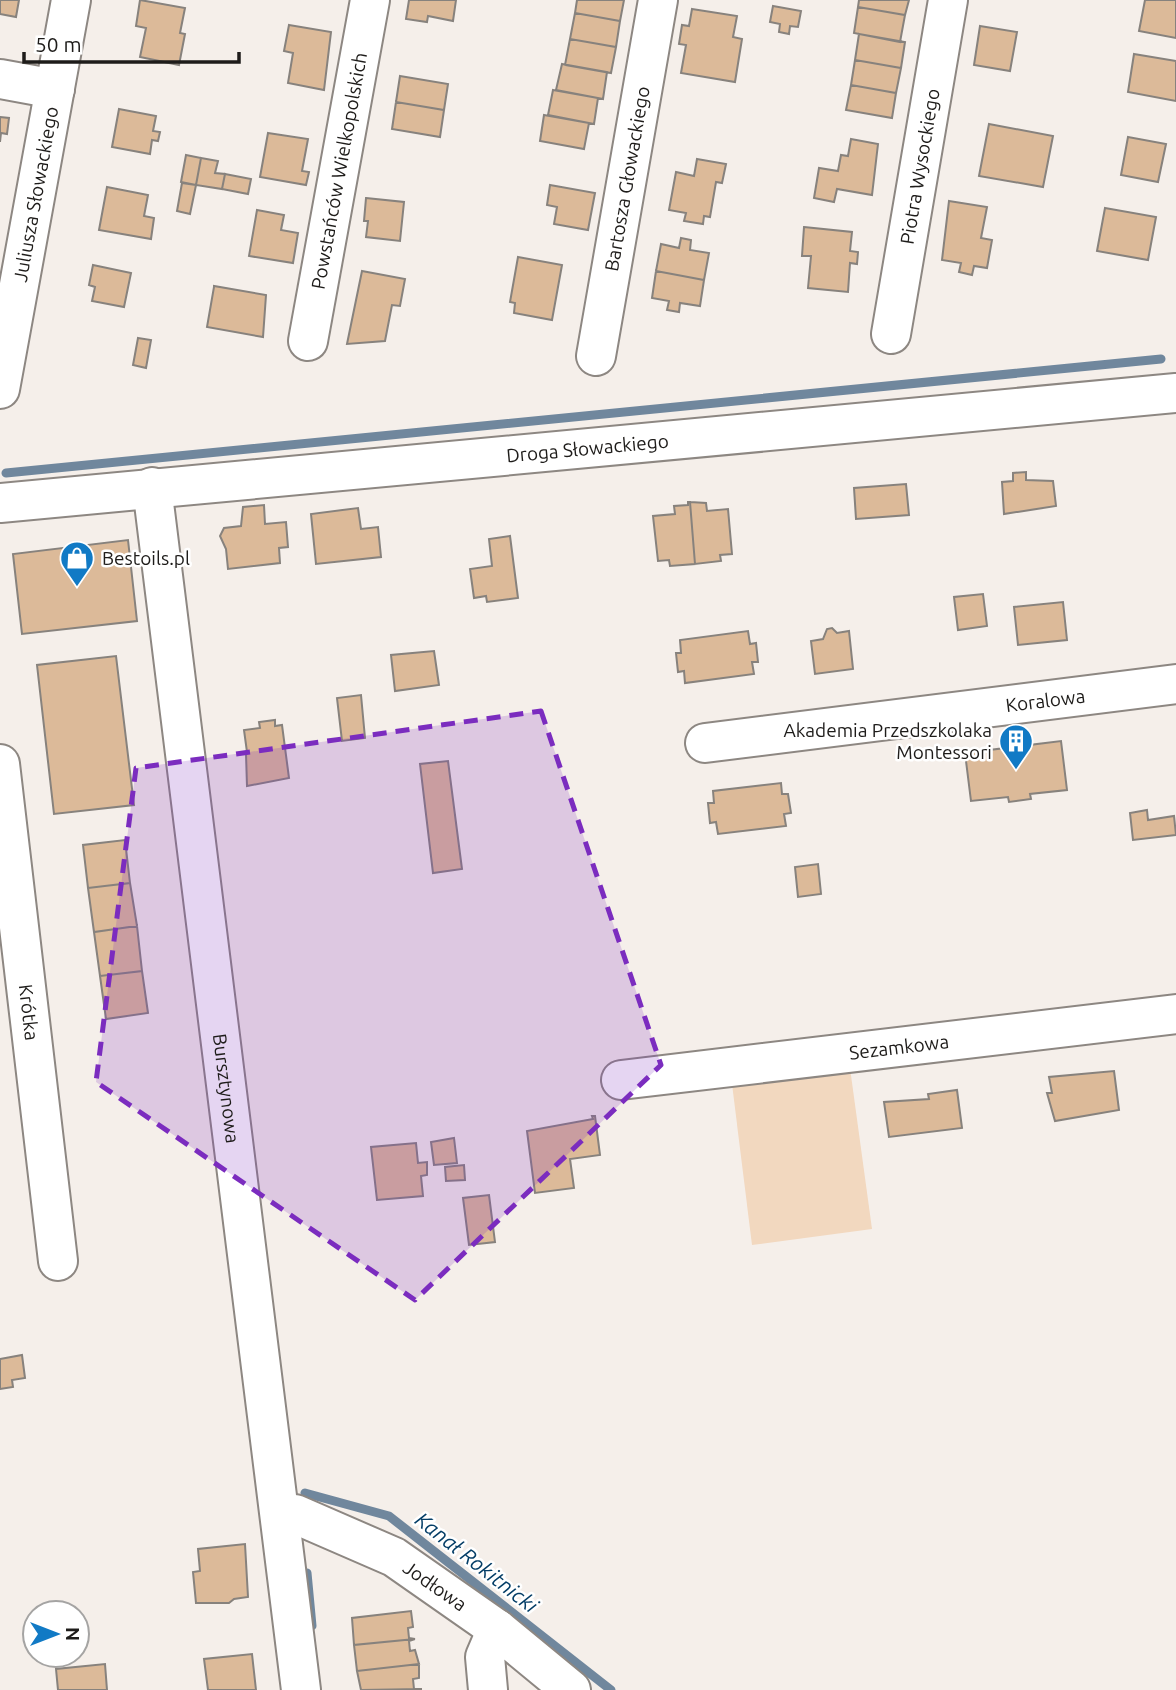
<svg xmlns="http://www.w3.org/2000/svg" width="1176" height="1690" font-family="Ubuntu,sans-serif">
	<rect width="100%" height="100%" fill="#f5efea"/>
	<path fill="#f2d8bf" d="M850,1068L872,1229L752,1245L732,1084Z"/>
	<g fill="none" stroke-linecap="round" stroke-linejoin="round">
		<path stroke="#70879d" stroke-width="9" d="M6,473L1161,359
			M305,1493L389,1516L611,1690
			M307,1573L312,1626"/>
	</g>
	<path fill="#dcba99" stroke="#87827d" stroke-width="2" d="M0,0H19L16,17L0,14Z
		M140,0L185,8L180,33L185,34L179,65L140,57L146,28L136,26Z
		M409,0H456L453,21L428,16L427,22L406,19Z
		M577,0H624L620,21L575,13Z
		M859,0H909L905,15L858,7Z
		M1145,0H1176V38L1139,31Z
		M773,6L801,11L798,27L790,26L789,34L779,32L780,24L770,22Z
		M858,7L905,15L900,42L854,33Z
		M692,9L737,16L733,37L742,39L735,82L681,73L686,45L679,44L682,25L689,26Z
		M575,13L620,21L616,47L570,39Z
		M289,25L331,32L324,90L288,83L293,53L284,51Z
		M980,26L1017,32L1010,71L974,65Z
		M859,34L905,42L901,68L855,60Z
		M570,39L616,47L611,73L565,65Z
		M1134,54L1176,61V101L1128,92Z
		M855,60L901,68L896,93L851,85Z
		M562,64L607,72L603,99L556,90Z
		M400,76L448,84L444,110L396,102Z
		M851,85L896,93L892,118L846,110Z
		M553,90L598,98L594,124L548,115Z
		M396,102L444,110L440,137L392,129Z
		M119,109L156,116L153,131L160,132L158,141L152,140L150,154L112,147Z
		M544,115L589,123L584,149L540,141Z
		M0,117L9,118L7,134L1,133L0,142Z
		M989,124L1053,136L1043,187L979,176Z
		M268,133L308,139L302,171L309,172L306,185L260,177Z
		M1128,137L1166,144L1158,182L1121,175Z
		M851,139L878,144L872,195L837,189L834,202L814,198L819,168L838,171L841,155L848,156Z
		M186,155L201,158L196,185L181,182Z
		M201,158L218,161L215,173L225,174L222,189L196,185Z
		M697,159L726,164L722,183L716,182L710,217L704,216L703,224L684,221L686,213L669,210L676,172L694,176Z
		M225,174L251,179L248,194L222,189Z
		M182,183L196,185L190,214L177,211Z
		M550,185L595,193L588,230L554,224L557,207L547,205Z
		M107,187L148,195L144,216L154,218L151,239L99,230Z
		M366,198L404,202L400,241L366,237L368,221H364Z
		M949,201L987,207L981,238L992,240L987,268L974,266L972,275L959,272L961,263L942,260Z
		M1105,208L1156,217L1148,260L1097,251Z
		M257,210L284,215L281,230L298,233L293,263L249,256Z
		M804,227L852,232L850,251L858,252L857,264L850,263L848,292L808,288L811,256H802Z
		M681,238L691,240L690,250L709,253L704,280L656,271L661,244L679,248Z
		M518,257L562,265L552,320L514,313L515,303L510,302Z
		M93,265L131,273L124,307L92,301L95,287L89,285Z
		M362,271L405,279L400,306L392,305L385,341L347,344Z
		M656,271L704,280L700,306L680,303L679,312L667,310L669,301L652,298Z
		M214,287V286L266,295L263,337L207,327Z
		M138,338L151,340L146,368L133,365Z
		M1026,472V480L1053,481L1056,506L1004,514L1002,482L1013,481V473Z
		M906,484L909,515L856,519L854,488Z
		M688,502H690L695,564L670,566L669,560L658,561L653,516L675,514L674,506L688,505Z
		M690,502L706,503L707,511L728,509L732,554L720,555L721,561L695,564Z
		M264,505L265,524L286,522L288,547L279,548L280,563L228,569L226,549L220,536L224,528L241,526L243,507Z
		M358,508L361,529L378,527L381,557L316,564L311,514Z
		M510,536L518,598L487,602L486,596L474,598L470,569L492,566L489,539Z
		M128,540L137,621L22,634L13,554Z
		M983,594L987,626L958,630L954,597Z
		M1063,602L1067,640L1018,645L1014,607Z
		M832,628L837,633L849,631L853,669L815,674L811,641L823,639L827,629Z
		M748,631L750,644L756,643L758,662H752L754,674L685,683L684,671L678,672L676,653H681L680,640Z
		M434,651L439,685L395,691L391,655Z
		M116,656L134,805L54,814L37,665Z
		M361,695L365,738L342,741L337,698Z
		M275,720V726L282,725L289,778L247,786L246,754L242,753L247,752L244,730L260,728L259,722Z
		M1061,741L1067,790L1030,794L1031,799L1009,802L1008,797L971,801L965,753Z
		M448,761L462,869L433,873L420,764Z
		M781,783L782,794H788L791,813L784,814L786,826L718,834L716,822L710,823L708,803H714L713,791Z
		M1147,810L1148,820L1174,816L1176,835L1133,840L1130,813Z
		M125,840L130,883L88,888L83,845Z
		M818,864L821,894L798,897L795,867Z
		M130,883L137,926L94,932L88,888Z
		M137,926L142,971L100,976L94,932Z
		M142,971L148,1013L106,1019L100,976Z
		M1114,1071L1119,1110L1055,1121L1047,1093H1052L1049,1077Z
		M957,1090L962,1128L889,1137L884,1102L929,1099L928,1094Z
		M592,1116H595L600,1155L570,1159L574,1188L535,1193L527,1131L593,1119Z
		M454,1138L457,1163L434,1165L431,1142Z
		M416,1143L418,1163L427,1162V1175L421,1176L423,1196L377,1200L371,1147Z
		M464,1165L465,1180L446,1181L445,1167Z
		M489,1195L495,1242L469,1245L463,1198Z
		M22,1355L25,1378L12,1380L13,1387L0,1389V1359Z
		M245,1544L248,1597L234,1599L229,1603H196L193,1572L200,1571L198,1549Z
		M411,1611L413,1627L408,1628L409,1638L415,1639L354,1645L352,1618Z
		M415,1639L409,1641L410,1651L415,1650L419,1664L357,1671L354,1645Z
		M252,1654L256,1690H208L204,1659Z
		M105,1664L107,1690H58L56,1669Z
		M419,1664V1678L413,1679L414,1689H422L361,1690L357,1671Z"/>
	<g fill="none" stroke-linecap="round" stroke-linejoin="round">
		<g stroke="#8d8782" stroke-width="42">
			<g id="minor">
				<path d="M0,79L55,89"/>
				<path id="s1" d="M891,334L948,0"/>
				<path id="s2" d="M308,341L370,0"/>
				<path id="s3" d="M596,356L658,0"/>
				<path id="s4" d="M0,389L71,0"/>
				<path id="s5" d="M152,487L301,1690"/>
				<path id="s6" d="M0,503L1176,393"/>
				<path id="s7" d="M705,743L1176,684"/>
				<path id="s8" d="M0,764L58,1261"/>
				<path id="s9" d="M621,1080L1176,1014"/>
				<path id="s10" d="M281,1514H295L394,1557L497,1629L571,1690"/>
				<path d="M488,1690L485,1657L497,1629"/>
			</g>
		</g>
		<use href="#minor" stroke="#fff" stroke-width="38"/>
	</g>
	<path fill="#7b2cbf" fill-opacity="0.2" stroke="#7b2cbf" stroke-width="5" stroke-dasharray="14 9" stroke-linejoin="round" d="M541,711L661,1065L415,1300L96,1082L136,768Z"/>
	<defs>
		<g id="shop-pin" transform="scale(1.75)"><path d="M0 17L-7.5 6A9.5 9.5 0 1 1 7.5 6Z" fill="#117ac5" stroke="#fff"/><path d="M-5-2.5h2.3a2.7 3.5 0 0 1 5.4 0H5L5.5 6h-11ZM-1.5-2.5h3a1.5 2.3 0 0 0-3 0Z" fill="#fff"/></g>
		<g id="building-pin" transform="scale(1.75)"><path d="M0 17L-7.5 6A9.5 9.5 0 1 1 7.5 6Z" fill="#117ac5" stroke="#fff"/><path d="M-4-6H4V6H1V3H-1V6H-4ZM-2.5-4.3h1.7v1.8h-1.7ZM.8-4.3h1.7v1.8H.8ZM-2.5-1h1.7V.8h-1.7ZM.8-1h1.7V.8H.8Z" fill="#fff"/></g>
	</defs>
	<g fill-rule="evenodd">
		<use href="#shop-pin" x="77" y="558"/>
		<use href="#building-pin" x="1016" y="741"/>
	</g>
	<g text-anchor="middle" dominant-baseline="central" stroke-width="5" stroke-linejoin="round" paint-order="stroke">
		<g font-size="19" fill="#1e1c1a" stroke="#fff">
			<text stroke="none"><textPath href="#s1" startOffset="170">Piotra Wysockiego</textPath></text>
			<text stroke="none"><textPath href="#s2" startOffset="173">Powstańców Wielkopolskich</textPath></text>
			<text stroke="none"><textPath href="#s3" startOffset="180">Bartosza Głowackiego</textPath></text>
			<text stroke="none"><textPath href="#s4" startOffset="198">Juliusza Słowackiego</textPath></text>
			<text stroke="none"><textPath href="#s6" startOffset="590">Droga Słowackiego</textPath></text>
			<text stroke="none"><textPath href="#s7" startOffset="343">Koralowa</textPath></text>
			<text stroke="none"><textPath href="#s8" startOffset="250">Krótka</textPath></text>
			<text stroke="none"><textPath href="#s9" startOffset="280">Sezamkowa</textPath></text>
			<text stroke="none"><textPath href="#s5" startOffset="606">Bursztynowa</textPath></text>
			<text stroke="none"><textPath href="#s10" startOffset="172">Jodłowa</textPath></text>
		</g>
		<g font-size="19" fill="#1e1c1a" stroke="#fff" text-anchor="start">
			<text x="102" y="558">Bestoils.pl</text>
			<text x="992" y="730" text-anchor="end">Akademia Przedszkolaka<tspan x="992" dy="22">Montessori</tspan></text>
		</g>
		<g font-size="21" font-style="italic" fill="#043d66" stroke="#fff">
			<text transform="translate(477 1562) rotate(38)">Kanał Rokitnicki</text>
		</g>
	</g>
	<g transform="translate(56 1634) rotate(90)"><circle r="33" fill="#ffffff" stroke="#a5a4a3" stroke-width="2"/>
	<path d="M0-5L12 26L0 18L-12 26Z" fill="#117ac5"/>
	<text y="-10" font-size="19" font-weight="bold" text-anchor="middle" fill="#1e1c1a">N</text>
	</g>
	<path d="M24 52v10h215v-10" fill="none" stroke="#1e1c1a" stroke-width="3.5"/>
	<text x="35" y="52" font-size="21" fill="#1e1c1a" stroke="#ffffff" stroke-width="5" paint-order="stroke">50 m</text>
</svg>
